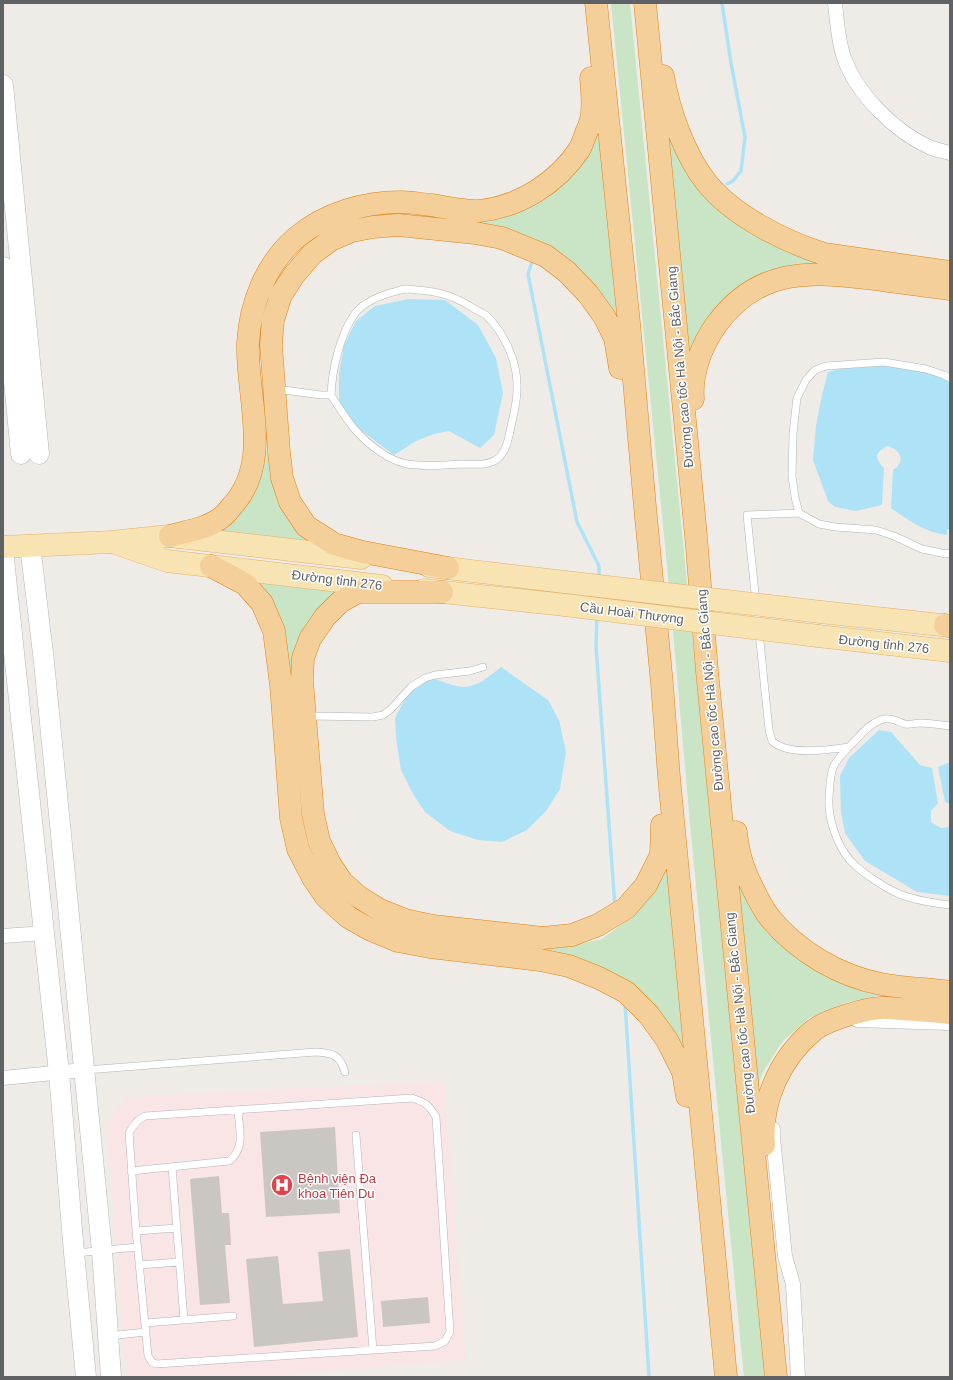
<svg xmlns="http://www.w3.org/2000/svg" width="953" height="1380" font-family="Helvetica,sans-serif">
	<rect width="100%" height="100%" fill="#efece7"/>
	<path fill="#f9e5e6" d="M444,1081L466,1360L260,1377H131L126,1374L107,1122L127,1097Z"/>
	<path fill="#cae4c6" d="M611,3H630L765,1377H744L691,834L668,576Z
		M665,109L699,184L824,263L774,273L689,368Z
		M604,120L625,335L554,250L530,237L474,221L507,214Z
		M265,445L270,464L317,546L215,535Z
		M253,578L353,585L291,684Z
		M669,855L691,1072L675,1034L540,950L573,946L602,939L634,915Z
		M735,876L748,895L881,995L848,1002L809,1018L782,1042L763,1072L755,1094Z"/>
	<path fill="#aee2f7" d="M409,299L445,300L478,325L496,358L503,393L494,435L480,448L449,431L434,434L416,441L394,455L355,426L339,400V374L344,345L356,321L375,306Z
		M884,363L950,377V529H947V535C927,533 907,520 891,508L893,470C907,461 900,449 887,446C874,453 875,459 884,468L882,505L856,511L835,507L828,501L813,460L816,425L822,395L828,372L849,366Z
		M501,667L548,700L559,720L566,752L560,789L546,811L527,830L502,842L478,840L450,831L425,812L413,794L401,770L396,738L395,718L405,699L418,684L433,678C467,692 473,690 501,667Z
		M879,730L891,732L920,765L932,768L938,803L931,811V822L941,828L950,827V896L917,892L892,877L865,861L845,833L841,813L840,776L849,758Z
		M950,762V804L945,802L938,767Z"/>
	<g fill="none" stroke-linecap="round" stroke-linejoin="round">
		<path stroke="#aee2f7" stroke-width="3.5" d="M722,3L731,63L745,137L741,171L733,181L727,184
			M533,259L528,274L577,522L599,566V579
			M597,616L596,646L615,907
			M625,1003L649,1377"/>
	</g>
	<path fill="#cac7c3" d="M335,1127L340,1213L266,1217L260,1132Z
		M219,1176L222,1213H229L231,1245H225L230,1303L200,1305L190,1179Z
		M350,1249L358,1337L254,1347L246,1259L278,1256L283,1304L323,1301L318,1252Z
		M428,1297L430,1323L383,1327L381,1301Z"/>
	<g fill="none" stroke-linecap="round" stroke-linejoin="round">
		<g stroke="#b2b4b7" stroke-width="8">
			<path id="lane" d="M276,389L321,395H331C346,419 358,438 382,453C389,458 398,462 407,464C424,467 444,465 461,464C473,464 483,466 494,461C503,457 507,445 509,436C512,420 518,402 517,385C517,360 504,333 486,315C484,314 481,312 478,311C458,298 441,291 416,290C413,289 408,289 404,289C400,290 394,292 390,293C377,297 362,303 354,315C340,335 332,370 331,395
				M799,513L795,497L792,476L793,433L797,398L806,380L815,370L826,366L884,362L926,369L944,375L950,378
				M308,716L373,717L383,715L391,709L411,687L425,678L435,675L470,671L483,667
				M950,726C940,725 930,723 920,723C915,723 910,725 905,724C898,722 891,717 884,719C870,722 859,737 849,747C829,767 831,771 829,798C828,818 836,844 850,860C859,871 884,887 897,893C913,900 932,903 950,905
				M849,747C828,750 788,756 772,741L769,730L747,515L799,513L819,524L835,527L876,530L894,536L922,549L946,554L950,553
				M86,1070L316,1052C333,1053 340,1055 345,1072
				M412,1098C425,1102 429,1105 436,1117L450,1332L445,1341L435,1346L156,1364L152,1362L148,1356L136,1231L129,1133C133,1125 137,1120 145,1116Z
				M356,1135L373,1350
				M172,1167L184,1320
				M131,1171L229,1161C246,1148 239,1129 238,1110
				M136,1231L177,1228
				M76,1253L137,1247
				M139,1265L179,1262
				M145,1323L233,1316
				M108,1336L146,1332"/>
		</g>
		<g stroke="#b2b4b7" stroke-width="15">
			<path id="street" d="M835,3C837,21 838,40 844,58C857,94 894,131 929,147C936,150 943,151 950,153
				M3,936L44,933
				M857,1020L948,1023
				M3,1078L84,1070
				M773,1129V1138L785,1256L793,1284L798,1377"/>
		</g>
		<g stroke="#b3b6ba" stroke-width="21">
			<path id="secondary" d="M3,85L39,454
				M3,267L21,454
				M30,545L44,662L102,1251L111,1377
				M3,550L59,1073L74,1253L86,1377"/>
		</g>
		<g stroke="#e5b069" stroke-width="23">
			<path id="primary" d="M118,544L167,561L382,586
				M3,547L111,542L170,536L361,558
				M429,566L565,582
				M424,590L565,605
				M821,612L950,626
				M818,636L950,651"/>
		</g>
		<g stroke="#e18315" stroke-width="23">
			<path id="highway" d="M596,3L629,323L645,507L662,684L669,777L726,1377
				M645,3L696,536L707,671L776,1377
				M663,76C669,110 684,154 706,182C733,216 784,241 824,254L950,272
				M693,399C691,374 701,346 716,325C758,267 811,271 875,279C900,283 925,286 950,289
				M170,536C187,531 207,529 222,517C226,514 229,510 232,506C273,462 246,397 248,343C250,304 266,263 297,237C326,213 364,202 401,202C411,202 421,204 431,205C445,207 466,212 479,211C519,207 557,183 579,150C582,145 584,139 586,133C588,129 590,124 591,119C594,106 592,91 591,78
				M211,566L245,584L262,603L274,631L281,685L291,818L298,849L313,878L326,897L348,917L369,929L398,941L430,947L540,960L569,966L599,978L626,992L649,1015L667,1040L683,1072L687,1096
				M448,568L363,552L334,544L306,526L290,502L282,478L279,452L271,345L273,320L281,295L294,275L312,254L331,240L352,231L373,227L398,225L475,233L502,238L546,256L567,272L588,294L604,316L615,338L620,368
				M442,592H358L340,602L325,617L310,639L303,658L302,681L313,814L319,841L330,864L342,882L359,897L380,910L405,920L433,926L543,938L572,935L598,925L626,908L646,885L661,855L662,825
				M945,625L950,626
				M736,832C737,841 738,850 741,859C744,872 761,907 770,918C797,951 839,976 881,984C903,988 927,989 950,992
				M764,1145C760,1101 781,1057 814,1030C827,1020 864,1009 880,1008C887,1007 895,1009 901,1009C918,1010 934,1011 950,1013"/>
		</g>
		<use href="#lane" stroke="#fff" stroke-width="7"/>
		<use href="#street" stroke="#fff" stroke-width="14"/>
		<use href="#secondary" stroke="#fff" stroke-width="20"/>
		<use href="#primary" stroke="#f8e3b2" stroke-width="22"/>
		<use href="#highway" stroke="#f4cf99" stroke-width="22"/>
		<g stroke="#e5b069" stroke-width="23" stroke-linecap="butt">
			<path id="primary-bridge" d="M565,582L821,612
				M565,605L818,636"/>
		</g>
		<use href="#primary-bridge" stroke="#f8e3b2" stroke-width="22"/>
	</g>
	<defs>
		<g id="hospital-disc" transform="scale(1.15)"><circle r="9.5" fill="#e0444e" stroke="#fff"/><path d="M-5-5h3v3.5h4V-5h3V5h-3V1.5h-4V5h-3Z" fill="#fff"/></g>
	</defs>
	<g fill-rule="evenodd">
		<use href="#hospital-disc" x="282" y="1185"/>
	</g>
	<g text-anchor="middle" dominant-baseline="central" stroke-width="3" stroke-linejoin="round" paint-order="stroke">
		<g font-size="13" fill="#5e6265" stroke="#fff">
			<text transform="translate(680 367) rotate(-95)">Đường cao tốc Hà Nội - Bắc Giang</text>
			<text transform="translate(337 580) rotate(7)">Đường tỉnh 276</text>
			<text transform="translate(632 613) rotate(7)">Cầu Hoài Thượng</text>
			<text transform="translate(884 644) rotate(6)">Đường tỉnh 276</text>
			<text transform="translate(710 690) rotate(-95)">Đường cao tốc Hà Nội - Bắc Giang</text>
			<text transform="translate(740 1013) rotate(-96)">Đường cao tốc Hà Nội - Bắc Giang</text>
		</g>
		<g font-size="13" fill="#be3a42" stroke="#fff" text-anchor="start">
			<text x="298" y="1178">Bệnh viện Đa<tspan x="298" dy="15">khoa Tiên Du</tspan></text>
		</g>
	</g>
	<rect width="953" height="1380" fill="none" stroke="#5e6265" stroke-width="8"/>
</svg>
